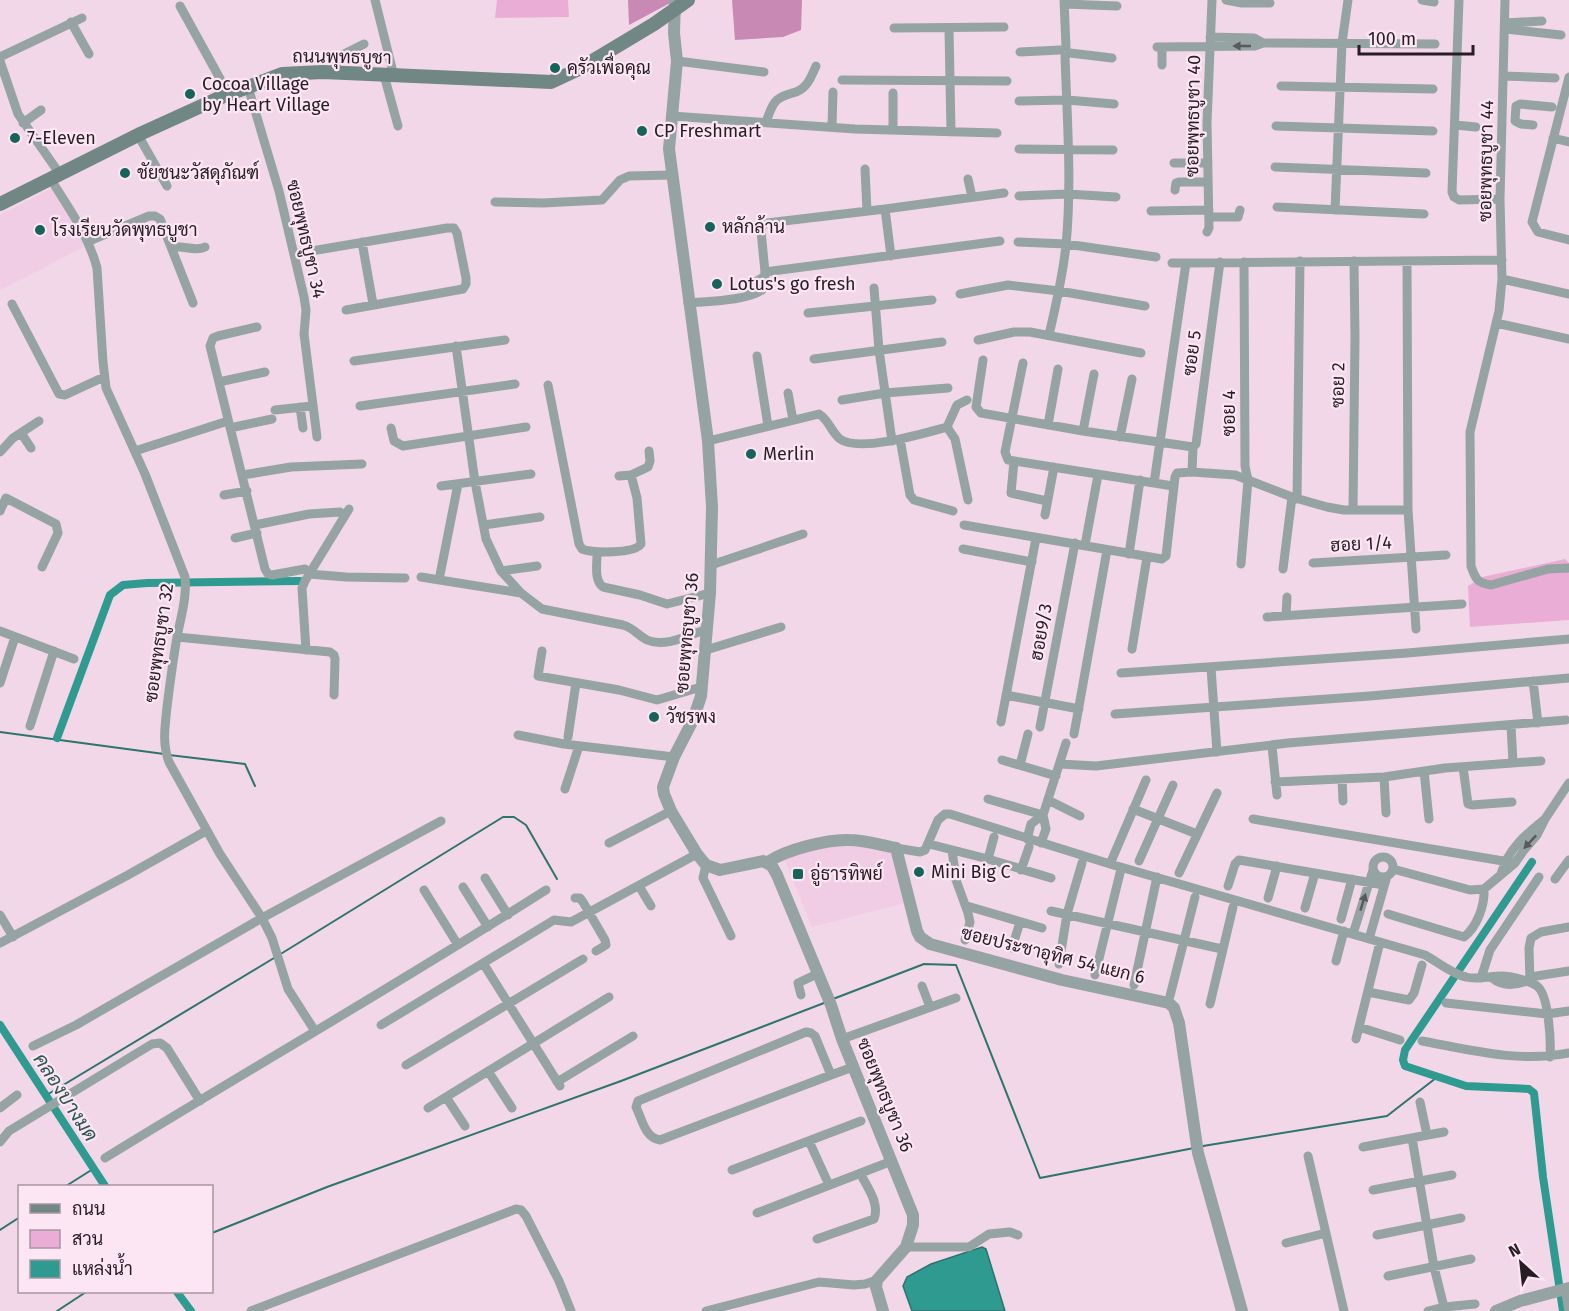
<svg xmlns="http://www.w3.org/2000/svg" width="1569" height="1311" font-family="'Fira Sans',Sarabun,sans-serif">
	<rect width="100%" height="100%" fill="#f2d7e8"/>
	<path fill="#f0cde4" d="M54,187L88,245L0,290V215Z
		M846,844L892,851L906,903L812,927L783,856Z"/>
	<path fill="#eaaed6" d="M497,0H568L569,17L495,18Z
		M1565,559L1569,563V620L1470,627L1468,586L1482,577Z"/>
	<path fill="#c889b4" d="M628,0H670V3L629,25Z
		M732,0H802L801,30L783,37L735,40Z"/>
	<path fill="#2f9a90" stroke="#2d746f" stroke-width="1.5" d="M982,1247L986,1249L1005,1311H912L903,1286L907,1277L931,1264Z"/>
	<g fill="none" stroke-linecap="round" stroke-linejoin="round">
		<path stroke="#2d746f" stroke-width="2" d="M0,732L164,754
			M169,755L245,764L255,786
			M279,955L503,817H514L526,825L557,879
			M833,999L924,964L956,965L1040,1178L1194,1148
			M45,1096L274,958
			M1203,1146L1387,1116L1436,1078
			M66,1186L93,1169
			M0,1230L20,1217
			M212,1233L327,1187L621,1081L824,1003
			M57,1311L86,1292"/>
		<path stroke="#2f9a90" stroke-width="8" d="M57,738L110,595L123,585L147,583L300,581
			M1532,862L1405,1050L1403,1060L1405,1066L1466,1086L1529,1089L1534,1093L1543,1177L1563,1311
			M0,1025L105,1186
			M177,1292L191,1311"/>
		<path stroke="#95a4a2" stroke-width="9" d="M375,0L394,76
			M1064,0L1066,47
			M1226,0L1242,3H1270
			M1422,0L1434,2
			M1459,0L1452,192L1454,197L1459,200L1500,199
			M1505,0L1500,199L1502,279L1499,311L1470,432L1471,566C1475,578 1477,583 1491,585L1548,569L1569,568
			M1065,4L1117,6
			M180,6L229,95
			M71,22L89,54
			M1505,23L1542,21
			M894,28L1004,27
			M949,29L951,132
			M1505,29L1561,35
			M1263,43L1435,44
			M1157,47L1255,46L1263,43L1254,38L1210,37
			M1162,47V65
			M1020,52L1060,50
			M1070,53L1112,58
			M0,57L82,18
			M0,61L18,114L59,173
			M677,61L764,72
			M332,72L342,55L364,44
			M384,75L398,126
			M1504,76L1555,78
			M1569,77L1532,222L1538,232L1569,240
			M842,80L1007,81
			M1281,86L1433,89
			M248,87L279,191L304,297L306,310L304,334L317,437
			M1019,101L1067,100L1114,104
			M672,116L855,129L997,133
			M766,122C769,115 771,105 777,100C783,95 789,94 796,92C808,87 811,77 816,66
			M23,123L41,110
			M1455,125L1476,127
			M1533,125L1521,124L1515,121L1516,106L1520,104L1552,107
			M1276,126L1433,131
			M832,127L833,92
			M893,130V93
			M138,135L167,186
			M1553,138L1569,142
			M1019,149L1113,150
			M1174,163H1208
			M1275,167L1426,173
			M865,169L867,211
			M50,178C68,207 88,234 97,268L103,362L106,388L145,474L185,577C187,598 181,616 177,637C173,660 170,683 167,707C165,727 162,743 169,762L220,854L262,918L272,938L288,989L315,1031
			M968,179L972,197
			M1175,190L1176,183L1179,182H1208
			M1019,196L1068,194L1116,197
			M495,202L543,203L602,200L620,180L629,176L672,175
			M1277,207L1424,214
			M885,209L891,256
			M1335,210L1342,43L1348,0
			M1151,211L1209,210
			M1209,217H1238L1240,210
			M1207,232L1209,228L1207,123L1212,0
			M89,241L149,216H155L160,219L193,303
			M362,242L373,304
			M1018,242L1066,244L1156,257
			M171,247C183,245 195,252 205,247
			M294,254L447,228H454L457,233L466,278V284L463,289L346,310
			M1407,261L1408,510L1416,629
			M1220,262L1196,444L1193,447L1192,472L1235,475L1292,497L1327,507L1344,510H1408
			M1172,263H1186
			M765,272L1000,241
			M1502,279L1569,294
			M874,288L879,350L892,441
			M960,294L1008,285L1059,291L1145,306
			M749,295L755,282L765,276
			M688,303C708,301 746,301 762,290L765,272L761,231L762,226L767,223L885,209L1004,193
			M12,304L59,394L65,395L104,377
			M808,313L932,300
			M1496,323L1569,339
			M257,327L218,336L213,338L210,346L265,569L268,574L272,575L305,569
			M1049,335C1056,305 1063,275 1066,245C1072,183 1067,118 1065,56
			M978,340L1014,332H1030L1141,353
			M456,346L475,482L486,539L501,571L521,593L542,609L623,625C634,628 637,635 647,640C665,648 689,635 707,629
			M757,356L768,426
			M814,359L942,342
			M983,360L976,407L981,413L1083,431L1193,447
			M354,361L505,340
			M1023,363L1005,452L1008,460L1173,486
			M219,382L265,372
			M548,385L579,544L582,549C593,553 634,554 641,544L637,498L631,475L619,476
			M788,393L793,420
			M842,400L885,393L948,388
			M360,406L515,384
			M300,407L303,428
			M275,410L312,406
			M1048,425L1058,369
			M947,427L957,405L967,400
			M230,428L272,419
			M391,428L394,441L403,446L526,427
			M1083,431L1094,374
			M21,433L31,448
			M1120,437L1132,379
			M900,439L910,495L914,500L953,511
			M708,441L819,414C829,420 831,432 840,439C859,453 925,433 947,427L955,439L968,500
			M135,451L228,421
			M0,452L13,438L39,421
			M1014,461L1011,493L1047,501
			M243,475L291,467L362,464
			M631,475L648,467L650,461L649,451
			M1154,483L1186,263L1502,260
			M441,486L531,474
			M224,495L247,491
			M1297,499L1300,261
			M1353,510L1355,337L1354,261
			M0,511L6,498L56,524L58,533L42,567
			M1045,515L1054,467
			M255,525L309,514L340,512
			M484,525L540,517
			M964,525L1162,559L1166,556L1175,477L1177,473L1192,472
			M235,538L257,533
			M1085,545L1098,475
			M963,549L1032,562
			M599,553L597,555C597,565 594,580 603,587L640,595L667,604L710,593
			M1129,554L1140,480
			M1313,563L1446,555
			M1241,564L1248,480L1245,466L1244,262
			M711,565L803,534
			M1283,569L1292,497
			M501,571L537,566
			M309,574L346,577L405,578
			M421,577L521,593
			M439,580L458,484
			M1286,616L1287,597
			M1267,617L1462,604
			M0,631L74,659
			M177,637L330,652L334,655L335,659L334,695
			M1132,649L1147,557
			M306,650L302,588L305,581L349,509
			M706,650L781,627
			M542,651L538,676L619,690L657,700L701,687
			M1211,668L1217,752
			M1121,673L1407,653L1569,639
			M1533,681L1538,723
			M0,683L15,637
			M1006,695L1079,709
			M1115,714L1370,696L1569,678
			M1001,722L1036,538
			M1511,725L1513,763
			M30,726L54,651
			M1040,727L1075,543
			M1074,734L1107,550
			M518,735L564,744L674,757
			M568,737L576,683
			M1272,746L1277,795
			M1002,760L1056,776
			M1060,764L1096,766L1288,743L1566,720
			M1020,765L1028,734
			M1463,767L1468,804L1472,805L1512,802
			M1424,771L1429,819
			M1384,777L1386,813
			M1342,779L1343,801
			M1275,782L1384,777L1445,768L1541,761
			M565,789L579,746
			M988,799L1043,815
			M1048,800L1080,816
			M1133,809L1197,834
			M1253,819L1515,863
			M1545,819L1569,783
			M1027,839L1031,824L1043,815L1066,743
			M609,843L671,811
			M1041,843L1046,829L1043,815
			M929,844L988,859L1051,878
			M896,848L920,852L925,850L938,820L945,814H950L1110,864L1425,955C1438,962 1452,974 1466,977C1478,980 1490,976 1502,976C1510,976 1531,981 1537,986C1549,995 1551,1042 1550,1057
			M952,850L956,880L968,913L970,922L965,940
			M1373 867a10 10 0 1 1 20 0a10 10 0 1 1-20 0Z
			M988,859L994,837
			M1139,861L1173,785
			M1110,864L1146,780
			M706,865L703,878L731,936
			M1393,869L1470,890L1484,889L1515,863L1524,850L1537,835L1545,819C1525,835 1508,849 1501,874
			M1021,870L1029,847
			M1179,873L1217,793
			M485,878L508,915
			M1555,879L1569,860
			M639,886L651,906
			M1228,886L1235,864L1239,860L1384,885
			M463,887L488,927
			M424,890L458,945
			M575,898H580L583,902L605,940L606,945L596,951
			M1268,898L1277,866
			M967,906L1042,928
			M1305,908L1315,873
			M1051,911L1222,949
			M1388,914L1464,937C1477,927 1485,905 1484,889
			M0,915L13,937
			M1341,919L1352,879
			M1353,934L1373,870
			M1369,939L1387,876
			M0,943L128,875L206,831
			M1012,948L1020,922
			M1336,961L1344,931
			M483,963L560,1086
			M1059,964L1067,914L1082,863
			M1095,975L1120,873
			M1530,977L1569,971
			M1481,978L1490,950L1539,877
			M1492,978C1502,986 1512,986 1524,982
			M1530,982L1529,948L1531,938L1541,932L1569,927
			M1134,985L1157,877
			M922,986L930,1007
			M1368,992L1409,1000L1414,993L1422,965
			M801,995L798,983L817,974
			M1170,996L1195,897
			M1446,1003L1547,1014L1569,1011
			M1210,1004L1233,907
			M381,1025L554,920L571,922L697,854
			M1359,1027L1400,1040
			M806,1032L811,1033L815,1036L831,1075L660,1140C645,1138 642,1119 636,1107L638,1101Z
			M842,1039L956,998
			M1356,1039L1380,942
			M1422,1041C1471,1050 1519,1063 1569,1053
			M33,1046L76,1025L262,918L441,821
			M406,1065L583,959
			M488,1071L512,1108
			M831,1075L853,1067
			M557,1082L633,1036
			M446,1097L465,1126
			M1420,1102L1427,1135
			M0,1108L17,1095
			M428,1108L609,997
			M1412,1138L1434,1267L1445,1311
			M809,1141L829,1185
			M0,1142L9,1131L152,1044L160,1043L167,1048L200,1101
			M1363,1147L1444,1132
			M1308,1156L1344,1311
			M105,1158C252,1068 401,982 546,890
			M732,1170L861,1121
			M1373,1190L1452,1175
			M757,1213L892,1161
			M1377,1235L1461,1218
			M817,1239L874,1219C880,1203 867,1187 860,1173
			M1286,1243L1326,1233
			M906,1247H969L989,1234L1010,1232L1018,1235
			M1388,1276L1471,1259
			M1565,1289L1569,1311
			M251,1311L516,1209L521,1210L526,1216L559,1281L571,1311
			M706,1311L819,1282L854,1285L865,1284L877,1280
			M1428,1311L1444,1307L1475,1304"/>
		<path stroke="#95a4a2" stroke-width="12" d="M675,0L674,33L677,61L669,149L708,441L712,507L710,593L701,696L693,720L674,757L663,787L664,794L671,811L697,854L706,865L720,870L763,861L772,866L777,875L831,1005L842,1039L913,1215V1225L906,1247L877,1280L876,1287L883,1311
			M768,862C785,850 828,839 849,840C863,840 877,844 891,847L896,848L917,931L920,937L930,944L1062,980L1169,1003L1174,1008L1179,1023L1198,1153L1242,1311
			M1496,1311L1520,1301L1569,1288"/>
		<path stroke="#718784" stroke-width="14" d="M0,204L142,133L219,98L282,74L323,72L551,82L579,69L654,24L688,0"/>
	</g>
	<defs><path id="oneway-solid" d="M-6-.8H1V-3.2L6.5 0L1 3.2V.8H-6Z" transform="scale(1.5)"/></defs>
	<g fill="#585a5c">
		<use href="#oneway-solid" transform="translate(1242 46) rotate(180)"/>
		<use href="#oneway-solid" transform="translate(1530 842) rotate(133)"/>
		<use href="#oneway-solid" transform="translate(1363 902) rotate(-73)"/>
	</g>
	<g fill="#17635c" stroke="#fce6f4" stroke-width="2">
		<circle cx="555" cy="68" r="6"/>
		<circle cx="190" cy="94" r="6"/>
		<circle cx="642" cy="131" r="6"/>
		<circle cx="15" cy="138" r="6"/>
		<circle cx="125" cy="173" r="6"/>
		<circle cx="710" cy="227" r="6"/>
		<circle cx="40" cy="230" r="6"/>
		<circle cx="717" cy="284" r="6"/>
		<circle cx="751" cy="454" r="6"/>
		<circle cx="654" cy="717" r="6"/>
		<circle cx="919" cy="872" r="6"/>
		<rect x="792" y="868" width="12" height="12" rx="3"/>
	</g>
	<g text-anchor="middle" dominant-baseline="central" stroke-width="4.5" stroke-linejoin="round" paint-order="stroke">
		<g font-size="18" fill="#271d23" stroke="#fce6f4">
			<text transform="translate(342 57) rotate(1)">ถนนพุทธบูชา</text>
			<text transform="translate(1193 116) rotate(-89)">ซอยพุทธบูชา 40</text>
			<text transform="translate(1486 161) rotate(-89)">ซอยพุทธบูชา 44</text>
			<text transform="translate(306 239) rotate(77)">ซอยพุทธบูชา 34</text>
			<text transform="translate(1192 353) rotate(-82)">ซอย 5</text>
			<text transform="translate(1338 385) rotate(-89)">ซอย 2</text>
			<text transform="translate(1229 413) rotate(-90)">ซอย 4</text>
			<text transform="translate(1361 544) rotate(-3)">ฮอย 1/4</text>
			<text transform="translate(1041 632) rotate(-80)">ฮอย9/3</text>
			<text transform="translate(687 633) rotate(-85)">ซอยพุทธบูชา 36</text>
			<text transform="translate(159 643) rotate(-82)">ซอยพุทธบูชา 32</text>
			<text transform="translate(1053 955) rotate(14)">ซอยประชาอุทิศ 54 แยก 6</text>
			<text transform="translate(885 1095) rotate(68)">ซอยพุทธบูชา 36</text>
		</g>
		<g font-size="18" fill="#271d23" stroke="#fce6f4" text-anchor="start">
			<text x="567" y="68">ครัวเพื่อคุณ</text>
			<text x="202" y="84">Cocoa Village<tspan x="202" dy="21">by Heart Village</tspan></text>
			<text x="654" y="131">CP Freshmart</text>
			<text x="27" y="138">7-Eleven</text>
			<text x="137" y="173">ชัยชนะวัสดุภัณฑ์</text>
			<text x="722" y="227">หลักล้าน</text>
			<text x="52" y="230">โรงเรียนวัดพุทธบูชา</text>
			<text x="729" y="284">Lotus's go fresh</text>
			<text x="763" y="454">Merlin</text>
			<text x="666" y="717">วัชรพง</text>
			<text x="931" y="872">Mini Big C</text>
			<text x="810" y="874">อู่ธารทิพย์</text>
		</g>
		<g font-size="20" font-style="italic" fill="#2a5751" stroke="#fce6f4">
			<text transform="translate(66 1097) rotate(57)">คลองบางมด</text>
		</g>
	</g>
	<rect x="18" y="1185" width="195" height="108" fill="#fce6f4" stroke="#a796a0" stroke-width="1.5"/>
	<rect x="30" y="1204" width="30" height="9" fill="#718784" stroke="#a796a0" stroke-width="1.5"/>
	<text x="72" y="1215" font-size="18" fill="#271d23">ถนน</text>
	<rect x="30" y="1230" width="30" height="18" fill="#eaaed6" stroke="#a796a0" stroke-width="1.5"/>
	<text x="72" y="1245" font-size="18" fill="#271d23">สวน</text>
	<rect x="30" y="1260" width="30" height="18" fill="#2f9a90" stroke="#a796a0" stroke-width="1.5"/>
	<text x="72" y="1275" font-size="18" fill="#271d23">แหล่งน้ำ</text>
	<g transform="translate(1521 1263) rotate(333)" stroke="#fce6f4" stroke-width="4.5" paint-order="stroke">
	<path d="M0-4.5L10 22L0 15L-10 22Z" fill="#271d23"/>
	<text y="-9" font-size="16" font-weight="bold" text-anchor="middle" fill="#271d23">N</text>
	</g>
	<path d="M1359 45v9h114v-9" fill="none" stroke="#271d23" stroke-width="3"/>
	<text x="1368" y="45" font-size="18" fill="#271d23" stroke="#fce6f4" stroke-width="4.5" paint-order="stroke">100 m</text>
</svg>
